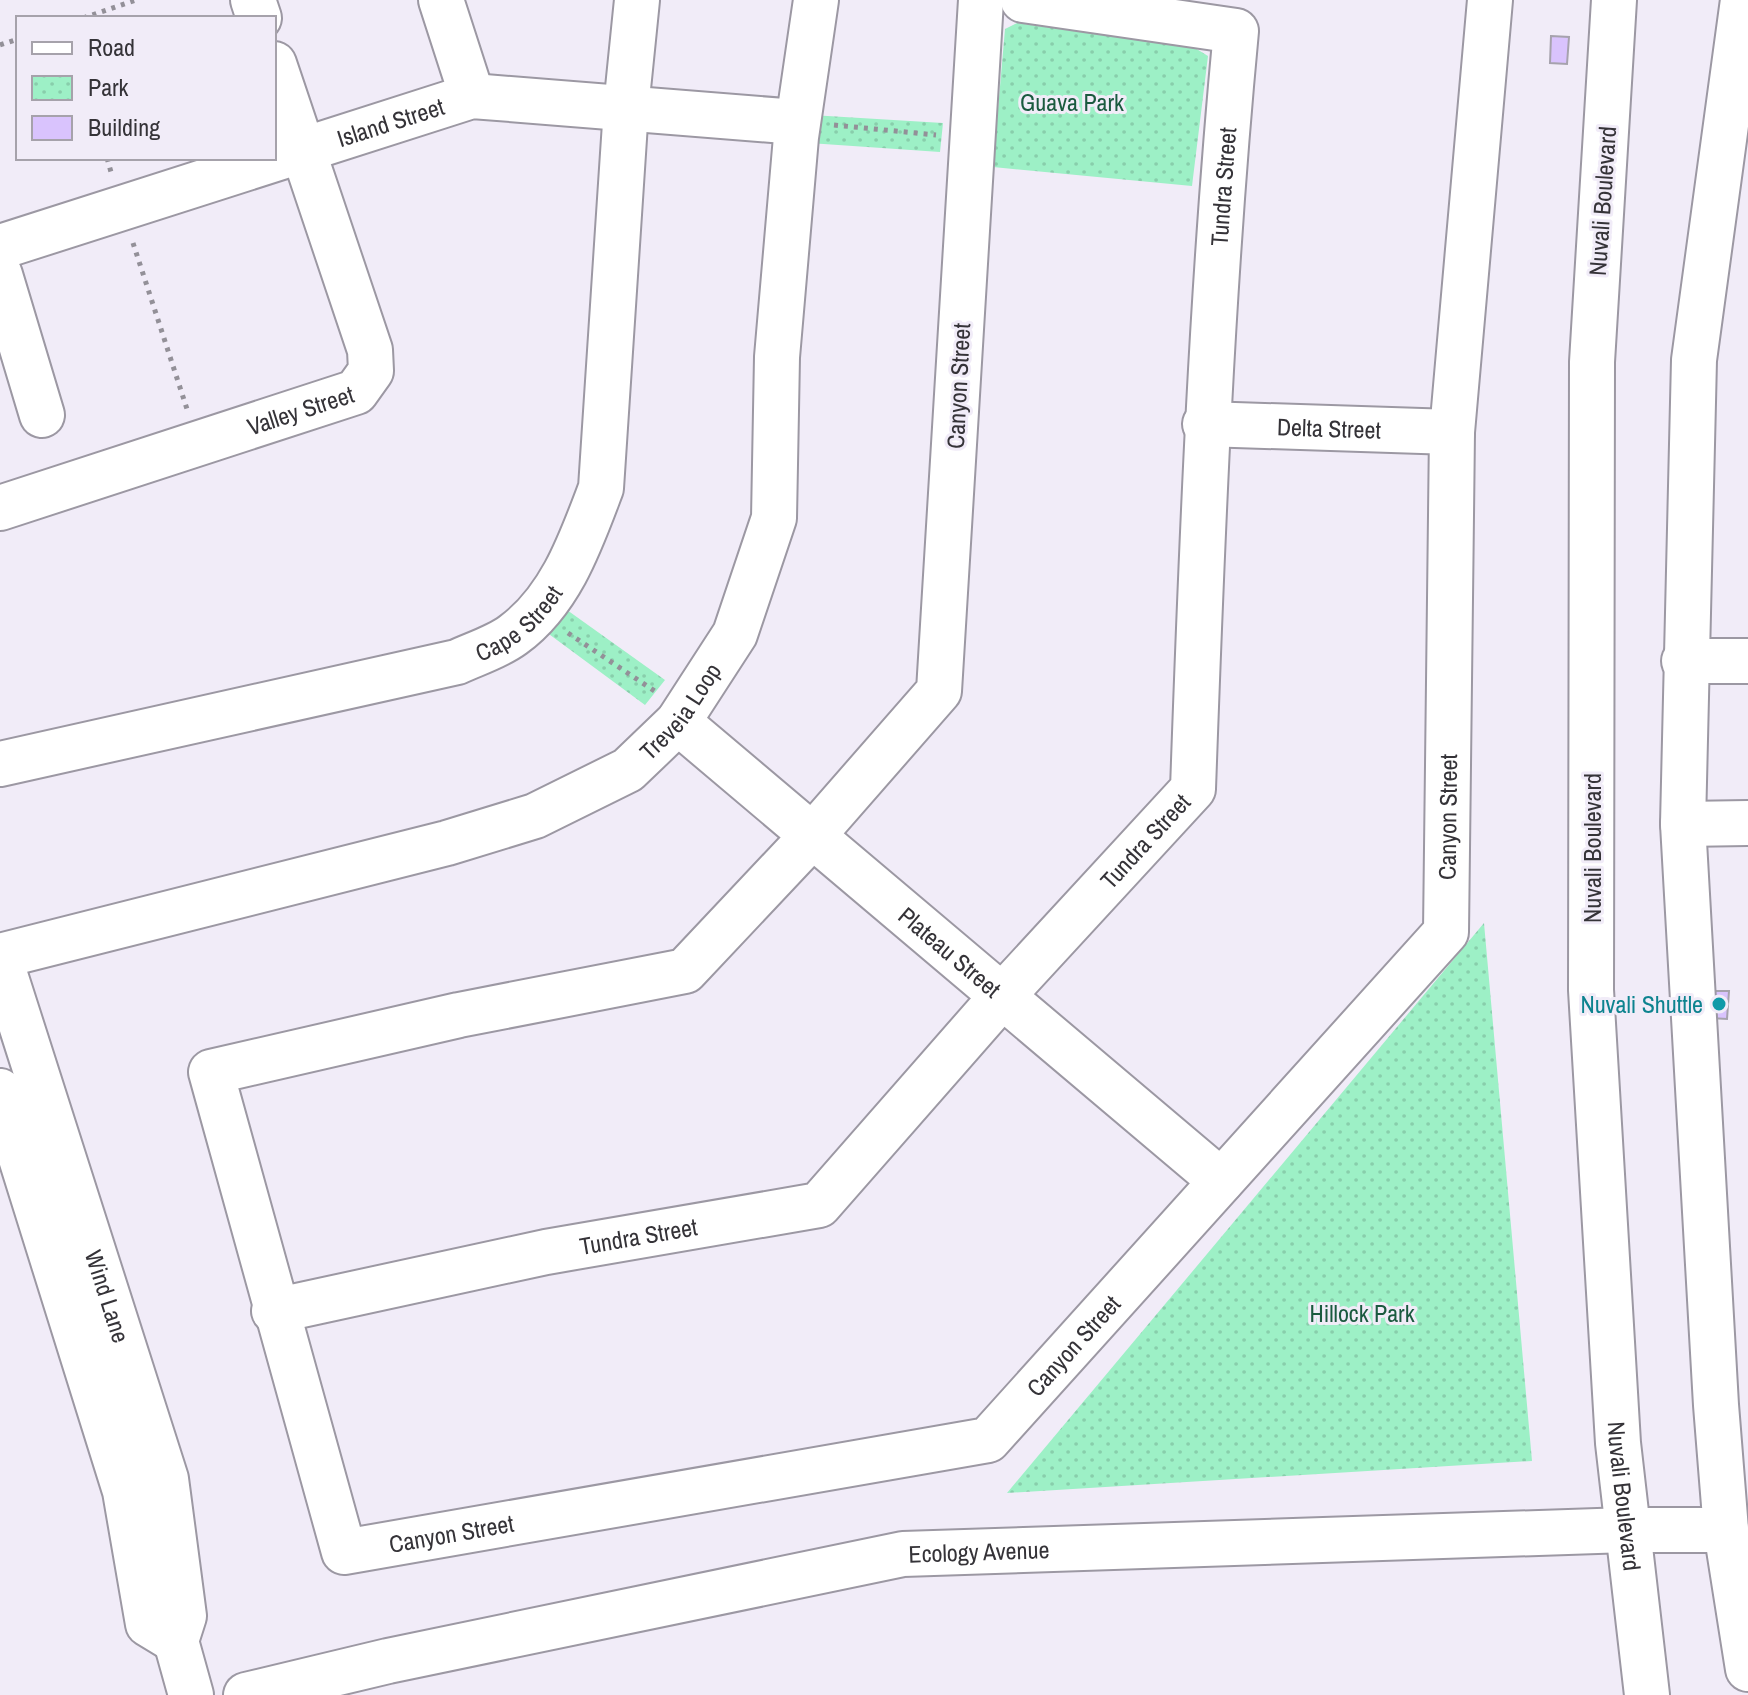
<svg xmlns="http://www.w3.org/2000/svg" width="1748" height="1695" font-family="'Archivo Narrow',sans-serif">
	<defs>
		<pattern id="park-dots" width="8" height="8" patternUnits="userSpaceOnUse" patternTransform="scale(2)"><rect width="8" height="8" fill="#9df0c6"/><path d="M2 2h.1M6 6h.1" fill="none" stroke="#88ceab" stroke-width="1.8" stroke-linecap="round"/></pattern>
	</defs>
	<rect width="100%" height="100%" fill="#f1ecf8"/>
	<path fill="url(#park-dots)" d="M1017,23L1195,48L1208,56L1192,186L993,167L1005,29Z
		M811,115L943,123L940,152L809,143Z
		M560,605L665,680L645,705L538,626Z
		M1484,923L1532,1461L1007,1493Z"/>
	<path fill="#d9c3fd" stroke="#a6a2ad" stroke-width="2" d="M1551,36L1569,37L1567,64L1550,63Z
		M1711,991H1729L1727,1019L1710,1018Z"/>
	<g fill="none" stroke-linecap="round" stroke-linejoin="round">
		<g stroke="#9c98a3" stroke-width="48">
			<g id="minor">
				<path d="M253,0L259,18"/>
				<path d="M441,0L472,96"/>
				<path id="s1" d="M981,0L939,691L814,834L685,971L459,1015L211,1072L344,1552L988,1440L1446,932L1452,432L1490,0"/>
				<path id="s2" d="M1614,0L1592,362L1591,990L1618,1443L1647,1695"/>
				<path d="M1743,0L1694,360L1683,824L1716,1405L1726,1530L1748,1669"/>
				<path id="s3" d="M0,247L472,96L797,122"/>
				<path d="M0,275L42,415"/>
				<path id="s4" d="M1205,424L1452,432"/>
				<path id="s5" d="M0,508L356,392L371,371L370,350L274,64"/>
				<path d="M1684,661H1748"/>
				<path id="s6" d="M678,722L1221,1181"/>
				<path id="s7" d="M0,764L457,662C474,654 497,647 513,635C561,600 581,541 601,488L626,108L637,0"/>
				<path d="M1683,824L1748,823"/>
				<path id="s8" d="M0,956L447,843L535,816L628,770L678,722L735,634L774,518L777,357L796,137L816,0"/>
				<path id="s9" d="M0,959L166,1479L184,1616L176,1641L191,1695"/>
				<path d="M0,1091L125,1491L148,1624L176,1641"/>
				<path id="s10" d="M274,1311L546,1252L819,1205L1004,994L1193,789C1202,535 1212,283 1236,31L1023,0"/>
				<path id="s11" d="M246,1695L388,1661L903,1554L1627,1530H1726"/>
			</g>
		</g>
		<path stroke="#939098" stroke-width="5" stroke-dasharray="4 6" stroke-linecap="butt" d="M83,18L136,0
			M0,45L18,39
			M834,125L936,135
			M107,158L111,172
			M133,243L187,409
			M568,633L656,692"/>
		<use href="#minor" stroke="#fff" stroke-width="44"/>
	</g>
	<circle fill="#0f9aa8" stroke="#f1ecf8" stroke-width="3" cx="1719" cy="1004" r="8"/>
	<g text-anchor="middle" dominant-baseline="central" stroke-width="6" stroke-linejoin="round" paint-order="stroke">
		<g font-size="24" fill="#1a5a3f" stroke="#f1ecf8">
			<text x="1072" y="102">Guava Park</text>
			<text x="1362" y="1313">Hillock Park</text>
		</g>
		<g font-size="24" fill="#353338" stroke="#f1ecf8">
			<text stroke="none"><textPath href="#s3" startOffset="410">Island Street</textPath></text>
			<text stroke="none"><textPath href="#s10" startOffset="1718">Tundra Street</textPath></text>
			<text transform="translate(1602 201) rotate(-86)">Nuvali Boulevard</text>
			<text transform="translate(958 386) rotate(-87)">Canyon Street</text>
			<text stroke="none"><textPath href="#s5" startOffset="316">Valley Street</textPath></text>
			<text stroke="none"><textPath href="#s4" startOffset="124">Delta Street</textPath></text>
			<text stroke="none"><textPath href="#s7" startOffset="542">Cape Street</textPath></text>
			<text stroke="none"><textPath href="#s8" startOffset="736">Treveia Loop</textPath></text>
			<text stroke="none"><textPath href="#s1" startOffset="3506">Canyon Street</textPath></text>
			<text stroke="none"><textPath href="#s10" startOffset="1044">Tundra Street</textPath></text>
			<text transform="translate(1592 848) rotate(-90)">Nuvali Boulevard</text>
			<text stroke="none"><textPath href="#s6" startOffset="356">Plateau Street</textPath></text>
			<text stroke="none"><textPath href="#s10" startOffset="372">Tundra Street</textPath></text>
			<text stroke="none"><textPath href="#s9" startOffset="354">Wind Lane</textPath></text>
			<text stroke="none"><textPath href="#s1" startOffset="2834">Canyon Street</textPath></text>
			<text stroke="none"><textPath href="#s2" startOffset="1498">Nuvali Boulevard</textPath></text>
			<text stroke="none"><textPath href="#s1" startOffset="2162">Canyon Street</textPath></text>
			<text stroke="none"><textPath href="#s11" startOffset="748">Ecology Avenue</textPath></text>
		</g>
		<g font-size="24" fill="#0d838f" stroke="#f1ecf8" text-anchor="end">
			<text x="1703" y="1004">Nuvali Shuttle</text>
		</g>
	</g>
	<rect x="16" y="16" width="260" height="144" fill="#f1ecf8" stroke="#a6a2ab" stroke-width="2"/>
	<rect x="32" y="42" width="40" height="12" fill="#ffffff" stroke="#a6a2ab" stroke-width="2"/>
	<text x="88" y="56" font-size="24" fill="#353338">Road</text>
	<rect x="32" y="76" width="40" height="24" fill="url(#park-dots)" stroke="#a6a2ab" stroke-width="2"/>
	<text x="88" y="96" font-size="24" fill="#353338">Park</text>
	<rect x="32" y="116" width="40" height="24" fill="#d9c3fd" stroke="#a6a2ab" stroke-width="2"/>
	<text x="88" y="136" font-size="24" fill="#353338">Building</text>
</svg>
